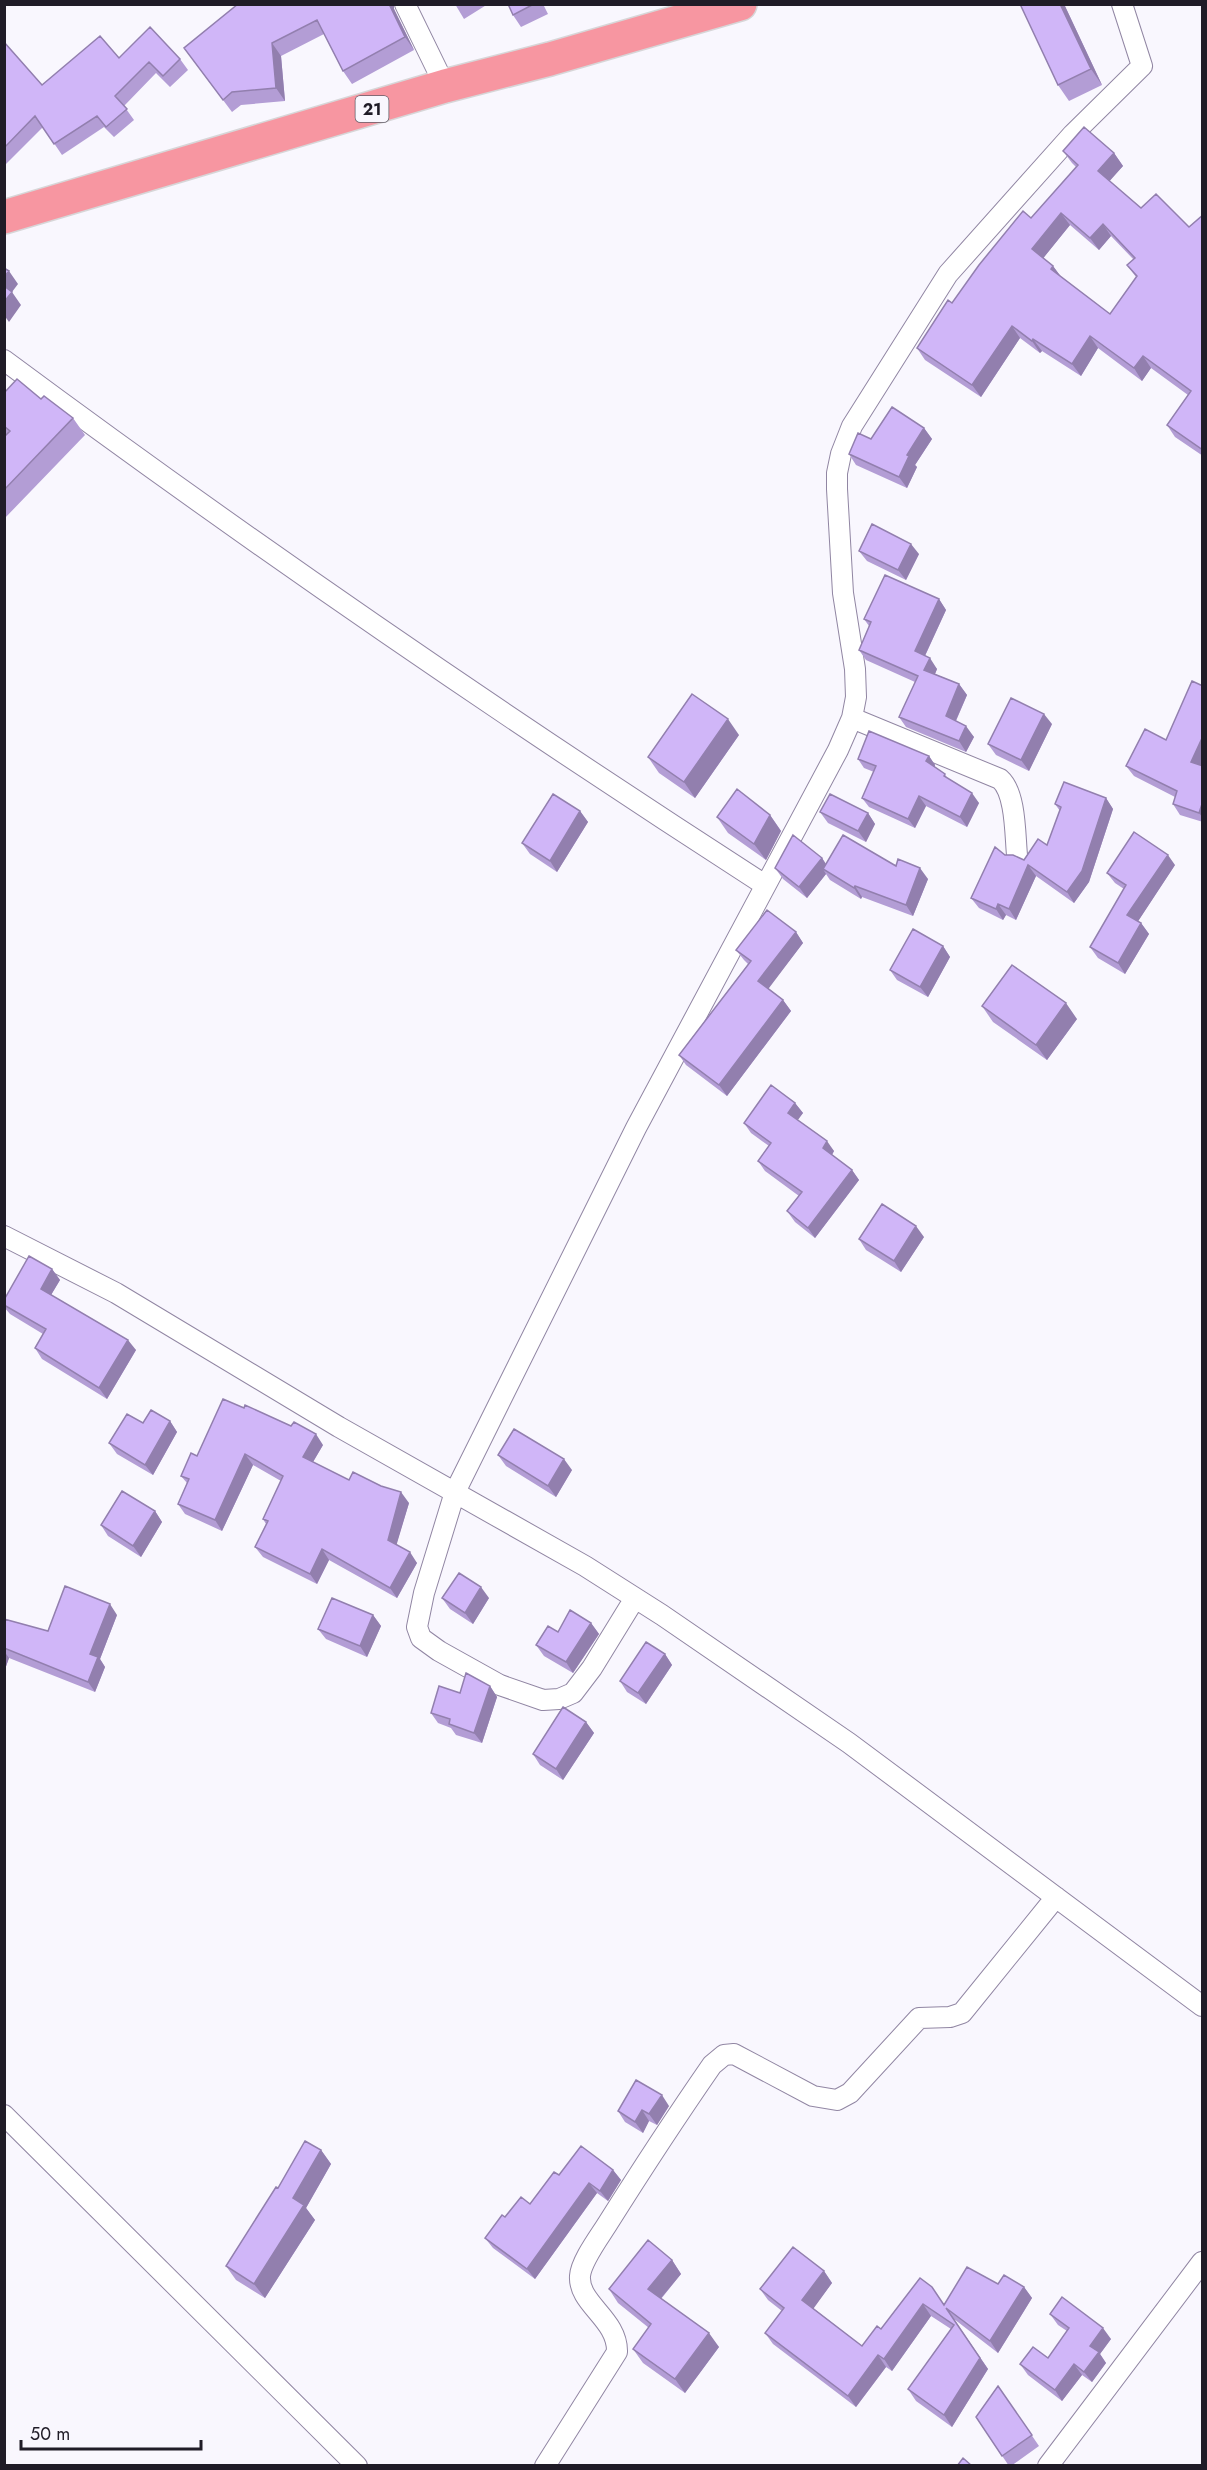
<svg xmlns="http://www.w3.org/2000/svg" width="1207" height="2470" font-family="Jost,sans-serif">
	<rect width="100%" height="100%" fill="#f9f7fe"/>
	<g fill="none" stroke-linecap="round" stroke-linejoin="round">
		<g stroke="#9186a3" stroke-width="22">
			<path id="street" d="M405,4L445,86
				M4,360C252,544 506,718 765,885
				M852,718L1000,779C1016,793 1015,835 1017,855
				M4,1236L116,1293L339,1427L585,1566L662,1615L849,1743L1202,2006
				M635,1598L592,1668L573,1693L559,1699L543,1700L500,1685L439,1651L421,1638L417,1627L424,1593L455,1492L636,1128L838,750L852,718L856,697L855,669L843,593L837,489V473L841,454L852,426L948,274L1073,134L1142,66L1122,4
				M4,2115L357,2466
				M545,2466L617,2352C618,2319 578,2304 580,2276C581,2261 600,2236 608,2223C642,2169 676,2117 712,2065L724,2055L734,2054L813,2096L837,2100L850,2093L919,2018L950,2017L962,2013L1056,1897
				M1048,2466L1202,2262"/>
		</g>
		<g stroke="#d7d6d8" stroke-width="36">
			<path id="highway" d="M4,217L445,86L550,59L740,4"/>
		</g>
		<use href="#street" stroke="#fff" stroke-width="20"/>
		<use href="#highway" stroke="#f796a1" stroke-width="33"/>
	</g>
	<path fill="#b39dd5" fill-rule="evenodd" d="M238,4H394V9L414,50L352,84L343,71L324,34L281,56L285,101L241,105L232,112L184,48Z
		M455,4H488L464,19Z
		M508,4H543L548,14L521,27L513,15Z
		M1020,4H1064L1102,85L1069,101L1058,85Z
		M4,42L42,85L119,58L180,59L188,70L170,87L156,73L124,106L134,120L114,137L104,127L62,155L43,127L6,164L4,163Z
		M1063,151L1114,153L1123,166L1109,181L1141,208L1189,227L1203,215V456L1175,437L1167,425L1188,395L1151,368L1142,381L1098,348L1081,376L1042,351L1040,353L1020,338L981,397L925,360L917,348L952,303L1031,218L1076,167L1072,163ZM1070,225L1099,250L1111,236L1134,260L1127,265L1136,277L1110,314L1061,277L1053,266L1043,258Z
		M4,393L41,399L73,418L85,435L4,519V437L7,435L4,433Z
		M924,428L932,439L915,465L917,467L907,488L856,465L849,454L871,439Z
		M859,551L919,554L906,580L867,561Z
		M939,599L946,610L925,656L937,669L935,674L959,684L967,695L956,721L974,737L966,752L906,727L899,717L915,682L866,660L859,650L869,626L864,619Z
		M1203,686V764L1202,766H1203V822L1180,815L1173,804L1175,797L1134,776L1126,766L1166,740Z
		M1052,724L1029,771L996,755L988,744Z
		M739,735L695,798L659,773L648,757Z
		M929,756L935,765V767L945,774L947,778L979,803L967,827L926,806L915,828L869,807L862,798L874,772L864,768L858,759Z
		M1106,798L1113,809L1089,882L1074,903L1036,876L1016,920L1006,915L1003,920L979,908L971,898L1005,855L1024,860L1047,845L1060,811L1055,804Z
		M580,811L588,822L557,872L530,854L522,843Z
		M820,812L868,813L875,824L866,842L828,823Z
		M770,815L781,831L766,860L728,833L717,817Z
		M822,858L826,864L896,866L928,879L913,916L862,897L861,899L830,880L826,874L807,898L783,879L775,868Z
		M1175,865L1138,921L1141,923L1149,934L1125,974L1098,958L1090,947L1124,889L1115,883L1107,873Z
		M796,932L803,943L768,988L783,1000L791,1011L727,1096L686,1065L679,1055L748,964L744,960L736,950Z
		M943,946L950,957L928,997L897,980L890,970Z
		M982,1006L1077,1019L1047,1060L993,1022Z
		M795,1103L803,1113L797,1120L834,1151L832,1155L852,1170L859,1180L815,1238L795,1222L787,1211L799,1196L765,1171L758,1161L769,1146L751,1133L744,1123Z
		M924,1237L901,1272L866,1250L859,1239Z
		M52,1269L60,1280L51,1295L136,1350L107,1399L42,1359L35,1348L43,1334L10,1314L4,1307V1300Z
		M170,1421L177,1432L153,1475L117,1454L109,1443L143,1423Z
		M323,1445L313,1462L349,1480L409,1503L396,1545L417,1563L397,1598L329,1560L317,1584L263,1557L255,1547L266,1524L263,1519L281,1481L253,1465L222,1531L185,1514L178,1504L187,1483L181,1476L197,1456Z
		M498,1455L572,1470L556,1497L506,1466Z
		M155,1511L162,1522L141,1557L108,1536L101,1525Z
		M442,1598H489L473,1624L450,1609Z
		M117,1615L100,1659L105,1667L95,1692L9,1658L4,1672V1619L48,1631Z
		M373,1615L381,1626L367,1657L326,1639L318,1629Z
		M591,1623L599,1634L573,1673L544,1656L536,1645L558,1632Z
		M665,1654L672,1665L646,1704L627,1692L620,1681Z
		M490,1686L497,1697L482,1743L456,1735L451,1728L438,1723L431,1713L460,1693Z
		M586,1722L594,1733L563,1780L540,1765L533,1754Z
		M669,2106L657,2125L649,2121L643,2133L625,2122L618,2111Z
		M321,2150L331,2164L306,2208L315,2220L265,2298L236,2280L226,2266L278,2188Z
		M613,2170L621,2180L608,2201L597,2193L535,2279L493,2248L485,2238L505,2217L530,2204L559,2175Z
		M672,2260L681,2274L661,2299L719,2347L685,2393L643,2363L633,2349L649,2328L618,2303L609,2289Z
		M824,2271L832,2283L813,2308L862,2346L881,2329L920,2278L945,2305L998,2284L1024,2287L1032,2298L998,2353L954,2319L988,2369L952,2427L916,2401L908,2389L951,2329L931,2316L892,2371L886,2367L856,2407L773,2344L765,2333L782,2311L768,2300L760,2289Z
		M1050,2314L1111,2339L1100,2354L1106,2363L1092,2382L1082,2375L1062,2401L1028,2375L1020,2364L1048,2358L1067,2331L1058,2325Z
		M998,2386L1039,2446L1011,2466H1009L976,2417Z"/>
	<path fill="#927fae" d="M389,4H394V9L414,50L405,37Z
		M1060,4H1064L1102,85L1091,69Z
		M272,43L281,56L285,101L276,88Z
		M1114,153L1123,166L1107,184L1098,171Z
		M1061,213L1070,225L1041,261L1032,249Z
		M1103,224L1111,236L1099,250L1090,238Z
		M1053,266L1062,278L1051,269Z
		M9,271L18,284L12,292L21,305L9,322L4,315V277Z
		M1012,326L1020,338L981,397L972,385Z
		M1090,336L1098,348L1081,376L1072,364Z
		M1033,339L1042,351L1040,353L1032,341Z
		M1143,356L1151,368L1142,381L1134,368Z
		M924,428L932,439L915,465L917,467L907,488L899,477L907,455Z
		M911,544L919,554L906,580L898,570Z
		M939,599L946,610L922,662L915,651Z
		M930,658L937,669L932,681L924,670Z
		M959,684L967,695L953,727L946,716Z
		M1044,714L1052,724L1029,771L1021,760Z
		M728,719L739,735L695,798L684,782Z
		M966,726L974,737L966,752L959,741Z
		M1203,736V764L1198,773L1191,762Z
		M929,756L935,765L933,770L926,761Z
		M972,793L979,803L967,827L960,817Z
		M919,796L926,806L915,828L908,819Z
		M1106,798L1113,809L1089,882L1074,903L1067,892Z
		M1203,801V818L1199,813Z
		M580,811L588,822L557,872L550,861Z
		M868,813L875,824L866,842L858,831Z
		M770,815L781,831L766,860L754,844Z
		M1168,855L1175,865L1135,926L1127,915Z
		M822,858L829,869H823L826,874L807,898L799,887Z
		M1028,865L1036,876L1016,920L1009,909Z
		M920,868L928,879L913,916L906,905Z
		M855,886L862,897L861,899L854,888Z
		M998,904L1006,915L1003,920L996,909Z
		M1141,923L1149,934L1125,974L1118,963Z
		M796,932L803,943L766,992L758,981Z
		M943,946L950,957L928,997L920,987Z
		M783,1000L791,1011L727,1096L719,1085Z
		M1066,1003L1077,1019L1047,1060L1036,1045Z
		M795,1103L803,1113L795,1124L788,1113Z
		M827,1141L834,1151L830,1158L823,1148Z
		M852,1170L859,1180L815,1238L808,1228Z
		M916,1226L924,1237L901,1272L894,1261Z
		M52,1269L60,1280L48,1300L41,1289Z
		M128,1340L136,1350L107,1399L99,1388Z
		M170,1421L177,1432L153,1475L145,1465Z
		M316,1434L323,1445L310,1467L303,1457Z
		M245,1454L253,1465L222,1531L215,1520Z
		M564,1459L572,1470L556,1497L548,1486Z
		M401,1492L409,1503L395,1550L388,1540Z
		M155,1511L162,1522L141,1557L133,1546Z
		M322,1549L329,1560L317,1584L310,1574Z
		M410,1552L417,1563L397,1598L390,1588Z
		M481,1587L489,1598L473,1624L465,1613Z
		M110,1604L117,1615L100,1659L105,1667L95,1692L88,1682L90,1654Z
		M373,1615L381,1626L367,1657L360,1646Z
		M591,1623L599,1634L573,1673L566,1662Z
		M4,1651L9,1658L4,1672Z
		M665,1654L672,1665L646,1704L638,1693Z
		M490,1686L497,1697L482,1743L474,1733Z
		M586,1722L594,1733L563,1780L556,1769Z
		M662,2095L669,2106L657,2125L649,2114Z
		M642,2110L649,2121L643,2133L635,2122Z
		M321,2150L331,2164L306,2208L315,2220L265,2298L254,2284L293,2198Z
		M613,2170L621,2180L608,2201L600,2191Z
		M589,2183L597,2193L535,2279L527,2269Z
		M672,2260L681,2274L657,2303L648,2289Z
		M824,2271L832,2283L811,2312L802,2300Z
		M1024,2287L1032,2298L998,2353L990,2341Z
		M923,2304L931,2316L892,2371L884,2359Z
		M946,2308L988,2369L952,2427L944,2415L980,2358Z
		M1103,2328L1111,2339L1100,2354L1106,2363L1092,2382L1084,2372L1090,2346Z
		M709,2333L719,2347L685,2393L675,2379Z
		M878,2355L886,2367L856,2407L848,2396Z
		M1074,2364L1082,2375L1062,2401L1055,2390Z"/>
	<path fill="#d0b6f8" stroke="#927fae" stroke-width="1.5" fill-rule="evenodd" d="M238,4H389L405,37L343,71L317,20L272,43L276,88L232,92L223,100L184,48Z
		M508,4H534L513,15Z
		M1020,4H1060L1091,69L1058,85Z
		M150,27L180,59L163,76L149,62L115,96L127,109L106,127L97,116L54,144L35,116L4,148V42L42,85L100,36L119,58Z
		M1084,127L1114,153L1098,171L1141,208L1156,194L1189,227L1203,215V450L1167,425L1191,391L1143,356L1134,368L1090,336L1072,364L1033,339L1032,341L1012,326L972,385L917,348L948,300L952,303L979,265L1023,211L1031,218L1078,165L1063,151ZM1061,213L1090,238L1103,224L1135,258L1127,265L1137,276L1110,314L1051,269L1053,266L1032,249Z
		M4,268L9,271L4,277Z
		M4,286L12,292L4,302Z
		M17,379L41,399L44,396L73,418L4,490V437L10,431L4,426V393Z
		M892,407L924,428L907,455L909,456L899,477L849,454L858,433L871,439Z
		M872,524L911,544L898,570L859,551Z
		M885,575L939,599L915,651L930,658L924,670L959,684L946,716L966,726L959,741L899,717L918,676L859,650L871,622L864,619Z
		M1192,681L1203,686V736L1191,762L1203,766V801L1199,813L1173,804L1177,791L1126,766L1145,729L1166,740Z
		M692,694L728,719L684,782L648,757Z
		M1011,698L1044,714L1021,760L988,744Z
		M869,731L929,756L926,761L945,774L944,776L972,793L960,817L919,796L908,819L862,798L876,766L858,759Z
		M1064,782L1106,798L1082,871L1067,892L1028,865L1009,909L998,904L996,909L971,898L995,847L1005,855H1013L1024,860L1038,839L1047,845L1061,807L1055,804Z
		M737,789L770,815L754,844L717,817Z
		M553,794L580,811L550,861L522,843Z
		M830,794L868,813L858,831L820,812Z
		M1134,832L1168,855L1127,915L1141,923L1118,963L1090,947L1126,885L1107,873Z
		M793,835L822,858L799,887L775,868Z
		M843,835L896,866L898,859L920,868L906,905L855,886L854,888L823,869Z
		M767,910L796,932L758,981L783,1000L719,1085L679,1055L751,961L736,950Z
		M913,929L943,946L920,987L890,970Z
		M1012,965L1066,1003L1036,1045L982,1006Z
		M771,1085L795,1103L788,1113L827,1141L823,1148L852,1170L808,1228L787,1211L802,1192L758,1161L771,1143L744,1123Z
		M882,1204L916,1226L894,1261L859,1239Z
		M29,1256L52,1269L41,1289L128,1340L99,1388L35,1348L46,1329L4,1305V1300Z
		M223,1399L244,1408L245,1405L291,1426L294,1422L316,1434L303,1457L349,1480L353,1472L381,1486L401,1492L388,1540L410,1552L390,1588L322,1549L310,1574L255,1547L268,1521L263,1519L283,1476L245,1454L215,1520L178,1504L189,1479L181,1476L191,1453L197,1456Z
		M151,1410L170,1421L145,1465L109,1443L127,1414L143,1423Z
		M514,1429L564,1459L548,1486L498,1455Z
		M122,1491L155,1511L133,1546L101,1525Z
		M459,1573L481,1587L465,1613L442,1598Z
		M65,1586L110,1604L90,1654L98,1657L88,1682L4,1648V1619L48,1631Z
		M332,1598L373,1615L360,1646L318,1629Z
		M570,1610L591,1623L566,1662L536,1645L548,1626L558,1632Z
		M646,1642L665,1654L638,1693L620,1681Z
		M466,1673L490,1686L474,1733L449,1724L450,1719L431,1713L439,1686L460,1693Z
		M563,1707L586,1722L556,1769L533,1754Z
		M636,2080L662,2095L649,2114L642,2110L635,2122L618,2111Z
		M305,2141L321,2150L293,2198L304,2205L254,2284L226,2266L276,2187L278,2188Z
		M581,2146L613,2170L600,2191L589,2183L527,2269L485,2238L502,2215L505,2217L521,2197L530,2204L554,2172L559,2175Z
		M648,2240L672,2260L648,2289L709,2333L675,2379L633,2349L651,2324L609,2289Z
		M793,2247L824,2271L802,2300L862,2346L877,2326L881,2329L920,2278L932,2287L944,2305L967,2267L998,2284L1004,2275L1024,2287L990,2341L946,2308L980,2358L944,2415L908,2389L954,2325L923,2304L884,2359L878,2355L848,2396L765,2333L784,2308L760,2289Z
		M1062,2297L1103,2328L1090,2346L1099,2352L1084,2372L1074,2364L1055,2390L1020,2364L1033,2347L1048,2358L1069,2328L1050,2314Z
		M998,2386L1032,2435L1002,2456L976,2417Z
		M963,2458L972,2466H957Z"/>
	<g text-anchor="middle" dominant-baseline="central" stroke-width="4.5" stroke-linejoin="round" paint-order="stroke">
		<rect fill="#f9f7fe" stroke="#615e68" stroke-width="1.5" x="355.5" y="96" width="33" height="26" rx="4.5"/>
		<g font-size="16" font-weight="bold" fill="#201c27">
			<text x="372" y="109">21</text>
		</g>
	</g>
	<rect width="1207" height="2470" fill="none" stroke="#201c27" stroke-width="12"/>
	<path d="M21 2440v9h180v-9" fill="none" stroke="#201c27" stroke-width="3"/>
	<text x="30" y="2440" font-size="18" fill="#201c27" stroke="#f9f7fe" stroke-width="4.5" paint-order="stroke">50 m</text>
</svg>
